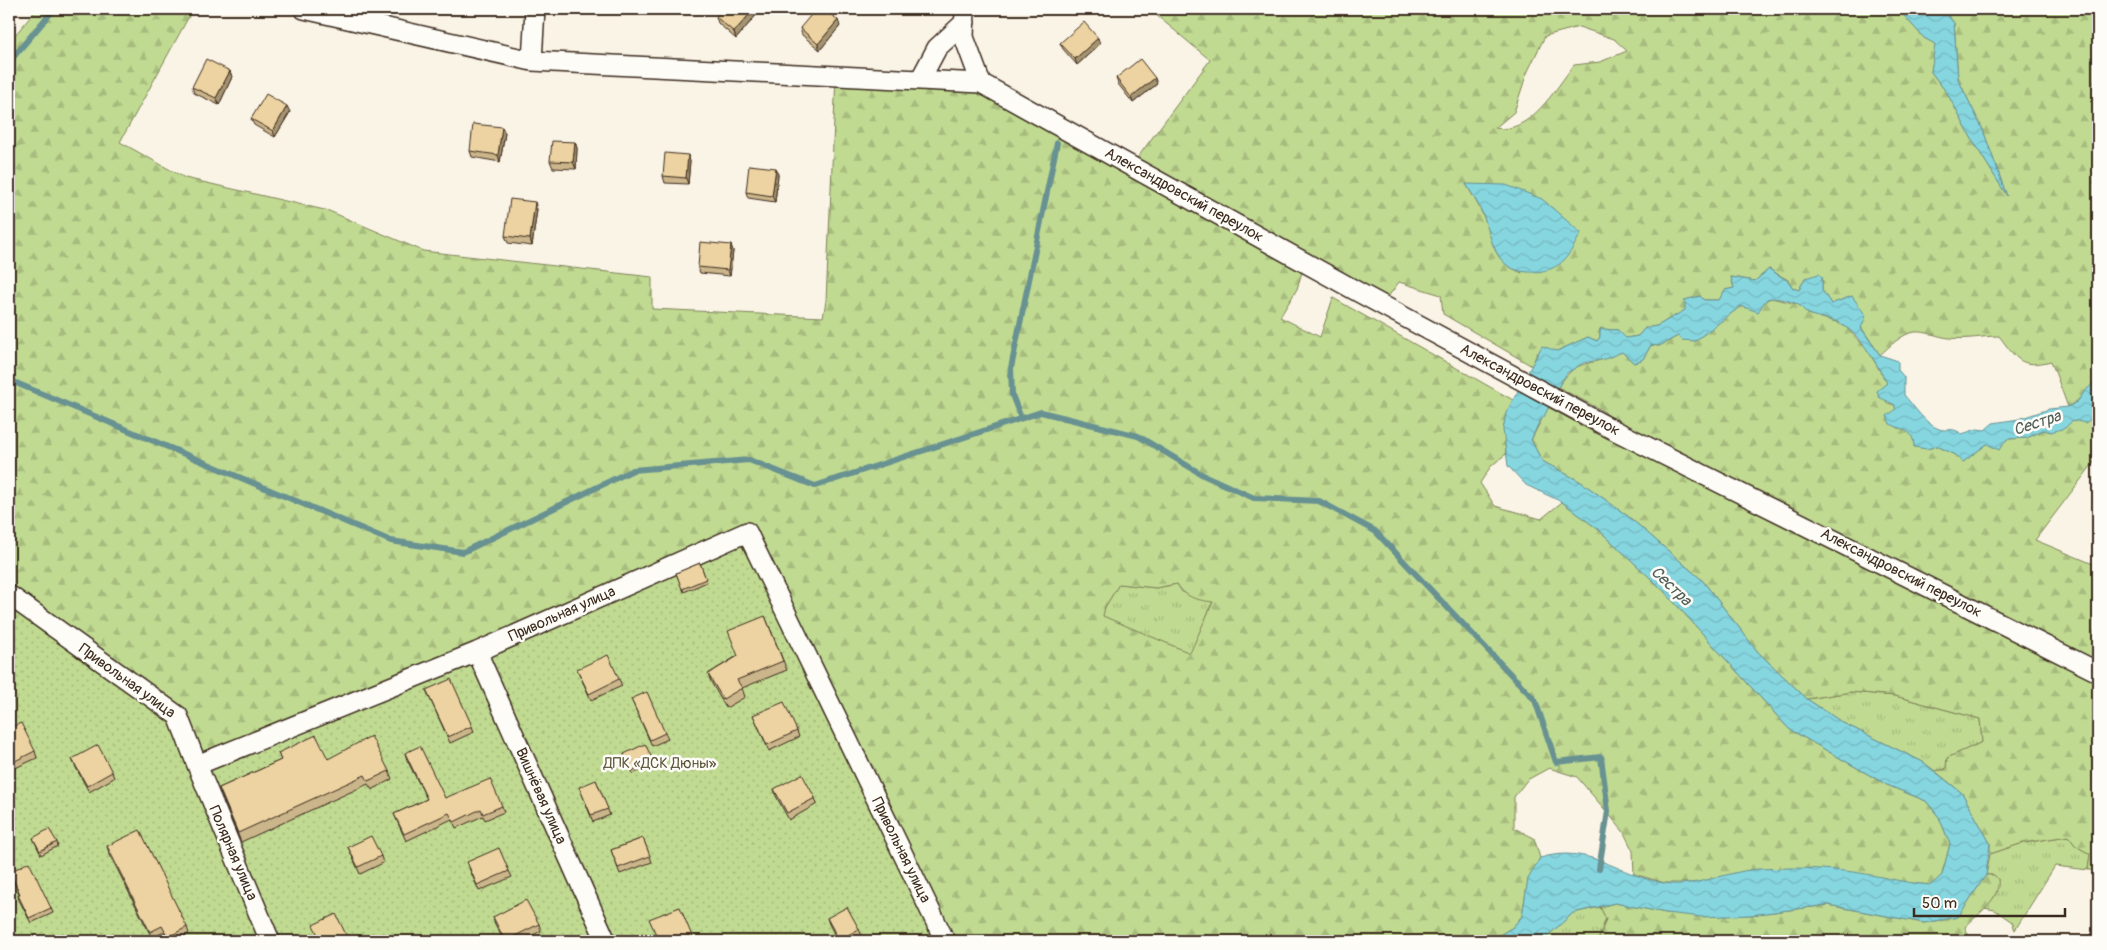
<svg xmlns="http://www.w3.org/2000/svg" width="2107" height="950" font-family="Pangolin,sans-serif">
	<defs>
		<pattern id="grass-tufts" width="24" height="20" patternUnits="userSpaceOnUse" patternTransform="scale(1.25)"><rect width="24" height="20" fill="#c0da91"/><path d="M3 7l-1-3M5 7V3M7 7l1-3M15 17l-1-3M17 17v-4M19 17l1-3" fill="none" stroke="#a6bb7d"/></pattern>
		<pattern id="forest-firs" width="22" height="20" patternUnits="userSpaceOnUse" patternTransform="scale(1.25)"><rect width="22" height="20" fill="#c0da91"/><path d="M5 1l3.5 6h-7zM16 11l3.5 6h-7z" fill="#a6bb7d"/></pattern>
		<pattern id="garden-dots" width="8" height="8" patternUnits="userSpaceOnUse" patternTransform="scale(1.25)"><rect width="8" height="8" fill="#c0da91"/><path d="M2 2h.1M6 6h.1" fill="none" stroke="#a6bb7d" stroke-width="1.8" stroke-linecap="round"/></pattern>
		<pattern id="water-waves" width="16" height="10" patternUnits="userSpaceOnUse" patternTransform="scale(1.25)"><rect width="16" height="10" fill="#86d6e0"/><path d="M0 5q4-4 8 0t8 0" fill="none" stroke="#75b8c0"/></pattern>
	</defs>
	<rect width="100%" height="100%" fill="#faf4e6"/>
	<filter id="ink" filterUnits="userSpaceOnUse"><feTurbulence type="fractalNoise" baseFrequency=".02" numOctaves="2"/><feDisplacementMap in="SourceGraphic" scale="10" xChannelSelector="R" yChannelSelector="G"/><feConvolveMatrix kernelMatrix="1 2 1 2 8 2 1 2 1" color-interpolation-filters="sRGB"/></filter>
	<g filter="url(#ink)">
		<path fill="url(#grass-tufts)" stroke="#7e8258" d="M1119,584L1156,588L1177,584L1182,592L1213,601L1191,654L1102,616L1105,607Z
			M1851,692L1895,696L1980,719L1982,742L1947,758L1946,769L1935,771L1923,762L1843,723L1807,699Z
			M2068,836L2076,846L2090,854L2088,870L2055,866L2015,930L2012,922L1995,910L1984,908L1995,896L1998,879L1994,875H1986L1990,854L2023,843Z
			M1600,907L1606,918L1598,941H1542L1573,913Z"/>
		<path fill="url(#forest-firs)" stroke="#7e8258" fill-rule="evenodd" d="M37,9H193L120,142L185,178L329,211L423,251L652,277V309L823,317L826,301L836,76L997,92L1132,165L1210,60L1149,9H1898L1924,38L1936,44L1931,72L1947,93L1974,143L2006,194L1983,130L1958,79L1954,23L1943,9H2098V379C2088,389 2080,400 2068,407L2051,361C2020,369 2017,359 1999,336C1982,336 1967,340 1949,338C1939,337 1926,331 1915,332C1902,333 1889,347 1880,355L1861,327L1862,312L1852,296L1831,304L1822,290V277L1805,278L1799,290L1793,288L1788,280L1769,269L1755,281L1731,277L1734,288L1725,290L1719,300H1704L1700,296L1685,300L1686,310L1657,326L1645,328L1638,336L1626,338L1618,330L1600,329V337L1597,341L1588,337L1557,351L1537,353L1532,366L1443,314L1441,295L1399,282L1382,305L1305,262L1297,289L1280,317L1320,337L1333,298L1513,400C1504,419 1504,433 1506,454L1491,466L1480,483L1495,506L1541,519L1562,502L1599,530L1663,590L1789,729L1887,785L1926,801L1939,817L1950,844L1942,875L1932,885L1750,870L1695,883H1665L1634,874L1633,851L1623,831L1577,777L1549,768L1527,780L1514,797V828L1534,838L1540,858L1528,880L1522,916L1513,927L1490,941H945L201,764L9,595V42ZM1579,27L1614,39L1627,51L1600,62L1574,65C1555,89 1530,135 1495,128L1514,112L1527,73L1545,36ZM1466,184L1522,273C1489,259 1495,242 1483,215C1478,204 1472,194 1466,184ZM1119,584L1156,588L1177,584C1186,598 1197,600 1213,602L1190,653L1103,616L1105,607Z
			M1771,298L1798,304L1808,314L1836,322L1846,327L1869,352L1887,383L1884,387L1887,403L1895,405L1898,428L1906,429L1927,449L1937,446L1956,455L1963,462L1987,444L2007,439L2027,438L2043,430L2065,428L2073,420L2094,418L2098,411V457L2035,540L2098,566V669L1607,422L1605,412L1558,387C1575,362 1578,367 1604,359C1610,357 1615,354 1622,352L1634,363L1643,359L1651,345L1659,346L1678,336L1695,341L1741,306C1757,310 1759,303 1771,298Z
			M1548,407L1595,433L1604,429L2098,677V870H2088L2090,854L2076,846L2068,836L2023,843L1990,854V843L1962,793L1935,771L1946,769L1947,758L1982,742L1980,719L1895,696L1851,692L1807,699L1758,652L1702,580L1629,517L1581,482L1542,461L1531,440Z
			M1986,875H1994L1998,879C2001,899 1978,914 1965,927L1971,941H1598L1606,919L1600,907L1615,903L1666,913L1750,915L1828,905L1924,923L1958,917Z"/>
		<path fill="url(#garden-dots)" stroke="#7e8258" d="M747,532L945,941H9V595L178,716L201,763Z"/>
		<path fill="url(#water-waves)" stroke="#689192" d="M1898,9H1943L1954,23L1958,79L1983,130L2007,196L1974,143L1947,93L1931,72L1935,44L1924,38Z
			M1466,184L1506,185L1542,199L1581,233C1569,255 1563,270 1535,272C1497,274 1494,247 1484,217C1480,206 1472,194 1466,184Z
			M1769,269L1788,281L1793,288L1799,290L1805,278L1819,274L1822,277V290L1831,304L1852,296L1866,316L1861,328L1880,355L1898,361V370L1904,377V395C1914,406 1925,424 1939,429C1947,432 1951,426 1962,434L1977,429L1985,430L1993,423L2019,419L2049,409L2068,407L2078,401L2084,392L2098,379C2098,397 2103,413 2085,423L2073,420L2065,428L2051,432L2043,430L2027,438L2007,439L1999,450L1987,444L1963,462L1956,455L1937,446L1927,449L1914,447C1914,430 1903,430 1890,424L1887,416L1895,410V405L1879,397L1877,391L1887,383C1875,362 1860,331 1835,321C1827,318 1817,318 1809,314C1804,312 1802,306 1797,304C1791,301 1773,296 1767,299C1764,302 1761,308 1758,312L1741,306L1695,341L1682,340L1678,336L1659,346L1651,345L1643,359L1634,363L1622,352L1605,359L1583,363L1567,373L1558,387L1544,417L1539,422L1531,440L1542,461L1581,482L1629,517L1702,580L1758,652L1807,699L1843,723L1923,762L1962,793L1990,843L1986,875L1958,917L1924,923L1828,905L1750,915L1702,917L1666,913L1615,903L1573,913L1542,941H1490L1513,927L1522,916L1528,879L1540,858C1590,843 1617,875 1664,883C1693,888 1721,874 1750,870C1762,868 1776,869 1788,868C1807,868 1827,869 1845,871C1874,874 1902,883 1931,885L1942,875L1950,844L1939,817L1926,801L1887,785L1789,729L1663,590L1599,530L1562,502L1526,485L1508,466L1503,430L1506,413L1542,346L1557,351L1588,337L1597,341L1600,337V329L1618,330L1626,338L1638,336L1645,328L1657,326L1685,310V300L1700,296L1704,300H1719L1725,290L1734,288L1731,277L1755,281Z"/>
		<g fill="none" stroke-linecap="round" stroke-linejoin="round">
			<path stroke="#689192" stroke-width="6" d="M9,62L54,9
				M9,380L391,541L463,552L633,470L749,460L815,486L1041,412L1138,436L1203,475L1254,498L1319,501L1375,531L1535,700L1556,762L1601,757L1608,811L1599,869
				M1021,418L1012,395L1011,368L1057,143"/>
			<g stroke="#3b2a1e" stroke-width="22">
				<path id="minor" d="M304,9L532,61L981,83L1360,293L1604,425L2098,672
					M965,9L964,37L981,83
					M532,61L535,9
					M920,80L937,48L965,22
					M9,595L178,716L197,765L477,652L747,532L945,941
					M477,652L606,941
					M197,765L270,941"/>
			</g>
			<use href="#minor" stroke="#fdfcf7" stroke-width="19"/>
		</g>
		<path fill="#cbb58a" stroke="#3b2a1e" d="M757,14L736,39L718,23L716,17Z
			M840,26L820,50L802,35L800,28Z
			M1060,43L1100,44L1077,65L1063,49Z
			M230,71L232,77L219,105L194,93L192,87Z
			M1116,78L1157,84L1133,103L1118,84Z
			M290,112L275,137L254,125L251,119Z
			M505,133L500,162L472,157L470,151Z
			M575,142L577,148L576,169L553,168L550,161Z
			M690,161L688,184L665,183L663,176Z
			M776,168L778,175L775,202L748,198L746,192Z
			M537,209L532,246L508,243L505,236Z
			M731,245L733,251L730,276L700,273L698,267Z
			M700,563L707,582L684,592L676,573Z
			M765,616L787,670L742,688L745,697L726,708L711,682L708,674L737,656Z
			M577,669L619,679L622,686L591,700Z
			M426,690L472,726L474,732L450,743Z
			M631,699L665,733L668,739L652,746Z
			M753,715L797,731L799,737L769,751Z
			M9,728L35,751L37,758L13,769L9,760Z
			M278,753L328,759L389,771L392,779L372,790L368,784L241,842L219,788L281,760Z
			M405,753L445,798L502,806L504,812L485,820L483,816L456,828L452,819L406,841L394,814L427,799L407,760Z
			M624,754L653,760L654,764L633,774Z
			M72,759L112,772L114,778L89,792L75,766Z
			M596,780L610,815L593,822L582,794Z
			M774,789L815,798L817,804L789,820L776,796Z
			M33,838L57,842L58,846L41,855Z
			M643,838L652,862L620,874L611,850Z
			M107,846L187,927L189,934L174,941H169L164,932L152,938L109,853Z
			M348,847L381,856L383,863L360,874Z
			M469,868L509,871L512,877L479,891Z
			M10,872L51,908L53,913L31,923L19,900L18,895L19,894Z
			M493,917L539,924L541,931L521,941H504L495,924Z
			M827,918L859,929L862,936L851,941H838L829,924Z"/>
		<path fill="#a59471" stroke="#3b2a1e" d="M754,9H755L757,14L736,39L734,32Z
			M838,20L840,26L820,50L818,44Z
			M1098,38L1100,44L1077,65L1075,59Z
			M230,71L232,77L219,105L216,98Z
			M1155,78L1157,84L1133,103L1131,97Z
			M287,106L290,112L275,137L273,131Z
			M502,127L505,133L500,162L498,155Z
			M575,142L577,148L576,169L573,162Z
			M688,155L690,161L688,184L686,178Z
			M776,168L778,175L775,202L772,196Z
			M535,202L537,209L532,246L530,239Z
			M731,245L733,251L730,276L728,270Z"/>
		<path fill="#ecd3a1" stroke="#3b2a1e" d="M722,9H754L734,32L716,17Z
			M816,9H824L838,20L818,44L800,28Z
			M1084,22L1098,38L1075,59L1060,43Z
			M206,59L230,71L216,98L192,87Z
			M1140,59L1155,78L1131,97L1116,78Z
			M266,94L287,106L273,131L251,119Z
			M473,124L502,127L498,155L470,151Z
			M552,141L575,142L573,162L550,161Z
			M665,153L688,155L686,178L663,176Z
			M749,165L776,168L772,196L746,192Z
			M510,199L535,202L530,239L505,236Z
			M700,242L731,245L728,270L698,267Z
			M700,563L706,579L682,589L676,573Z
			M765,616L783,661L737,680L742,688L723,699L708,674L738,656L728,631Z
			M608,655L619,679L589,694L577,669Z
			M451,679L472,726L448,737L426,690Z
			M647,692L665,733L650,740L631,699Z
			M784,702L797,731L767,745L753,715Z
			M21,723L35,751L11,763L9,759V728Z
			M316,735L328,759L371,736L389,771L368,781L365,775L238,833L219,788L281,760L278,753Z
			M645,744L653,760L632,771L624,754Z
			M98,745L112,772L87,786L72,759Z
			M420,746L445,798L490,779L502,806L483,814L481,809L454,822L449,813L404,834L394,814L427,799L405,753Z
			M802,774L815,798L787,813L774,789Z
			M596,780L608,809L591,815L579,787Z
			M49,829L57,842L40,851L33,838Z
			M140,830L187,927L168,937L162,926L150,932L107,846Z
			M371,836L381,856L358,867L348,847Z
			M643,838L650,856L618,868L611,850Z
			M499,848L509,871L477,885L467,862Z
			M29,862L51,908L29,918L18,895L20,894L10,872Z
			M526,900L539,924L505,941L493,917Z
			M680,907L694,941H659L649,919Z
			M847,907L859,929L839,940L827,918Z
			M336,914L349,941H321L313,925Z"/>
	</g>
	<g text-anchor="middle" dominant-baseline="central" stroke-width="5" stroke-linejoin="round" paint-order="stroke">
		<g font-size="15" fill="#3b2a1e" stroke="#fdfcf7">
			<text transform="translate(1184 195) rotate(29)">Александровский переулок</text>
			<text transform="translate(1540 390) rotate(28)">Александровский переулок</text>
			<text transform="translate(1901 573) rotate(27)">Александровский переулок</text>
			<text transform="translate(562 614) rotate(-24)">Привольная улица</text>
			<text transform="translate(127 681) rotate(36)">Привольная улица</text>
			<text transform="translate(541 796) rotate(66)">Вишнёвая улица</text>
			<text transform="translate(901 850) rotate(64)">Привольная улица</text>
			<text transform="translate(233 853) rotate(67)">Полярная улица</text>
		</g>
		<g font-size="15" fill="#5c563b" stroke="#fdfcf7">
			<text x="660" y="763">ДПК «ДСК Дюны»</text>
		</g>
		<g font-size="16" font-style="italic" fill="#525e58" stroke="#fdfcf7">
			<text transform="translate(2037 423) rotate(-18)">Сестра</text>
			<text transform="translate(1671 586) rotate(44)">Сестра</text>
		</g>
	</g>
	<rect width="2107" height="950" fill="none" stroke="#fdfcf7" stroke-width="30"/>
	<rect x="15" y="15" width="2077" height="920" fill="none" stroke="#3b2a1e" stroke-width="2" filter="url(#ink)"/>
	<path d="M1914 908v8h151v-8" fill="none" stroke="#3b2a1e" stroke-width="2.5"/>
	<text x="1922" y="908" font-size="15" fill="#3b2a1e" stroke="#fdfcf7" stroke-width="4" paint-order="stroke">50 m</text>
</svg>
